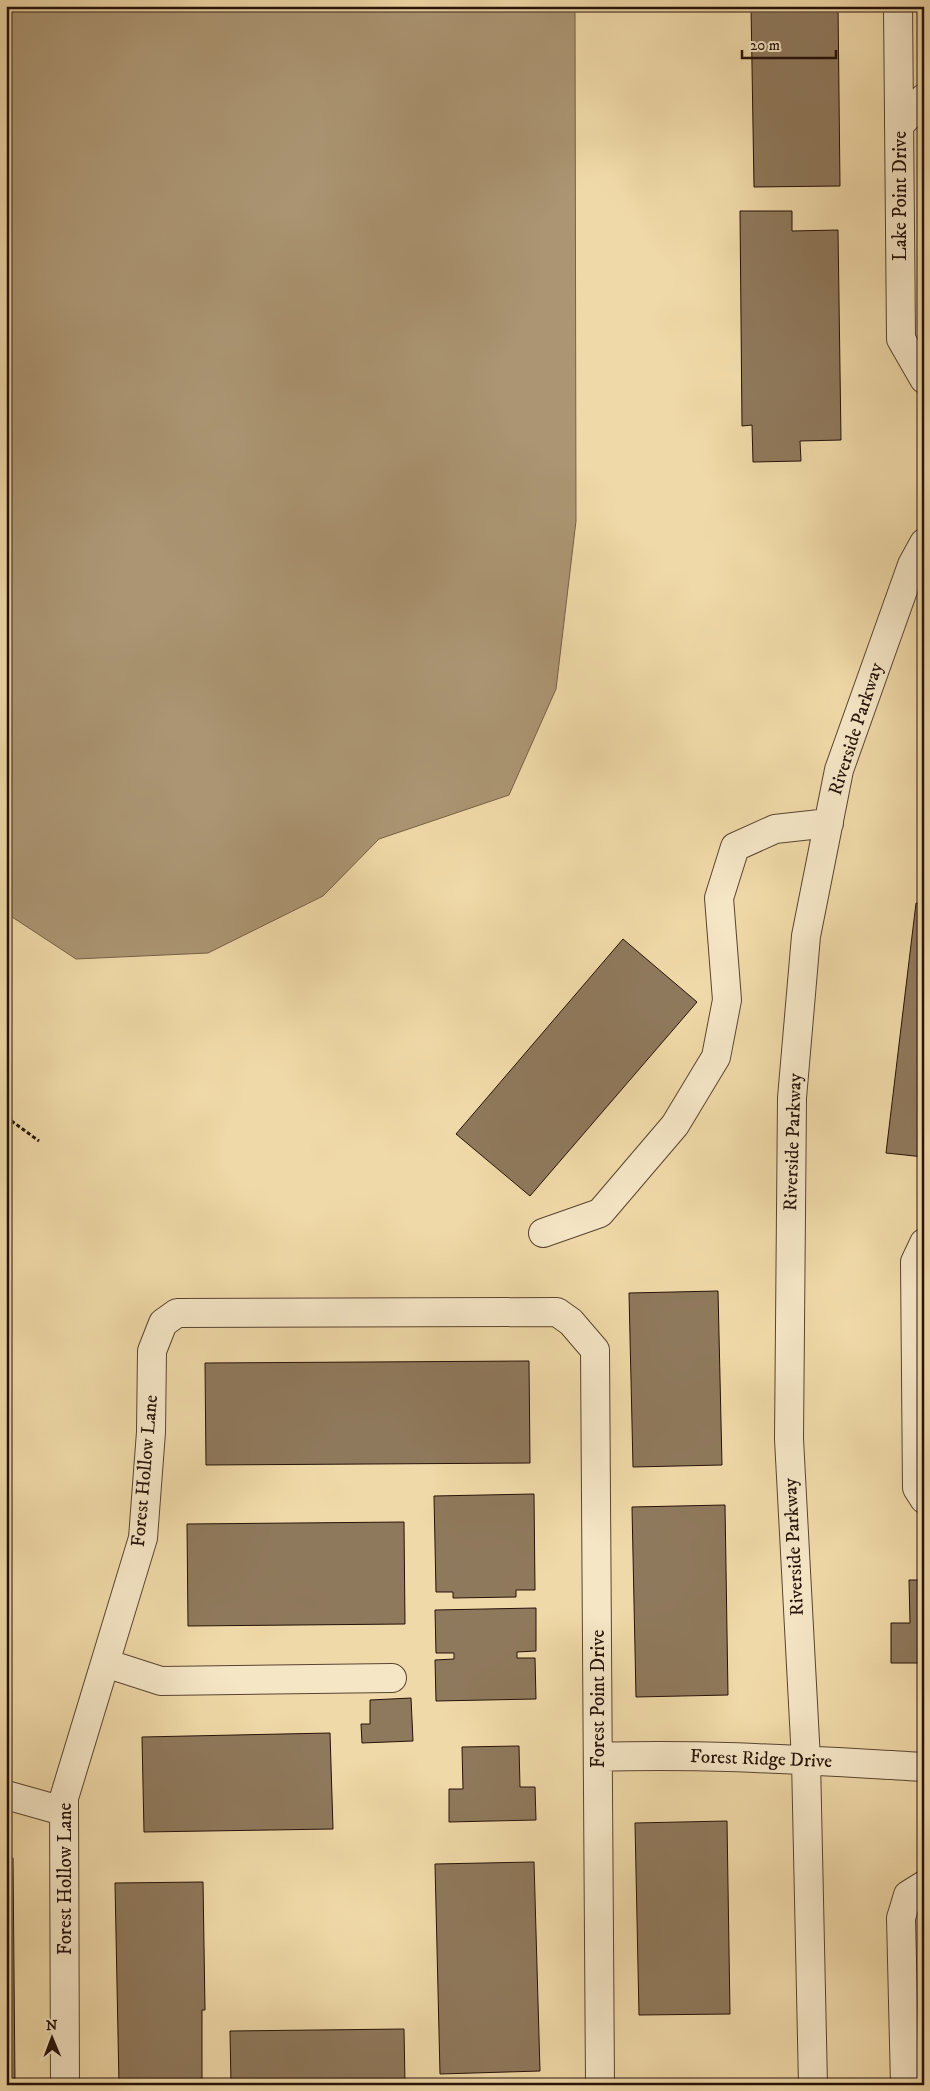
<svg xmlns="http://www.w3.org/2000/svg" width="930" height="2091" font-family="'IM FELL DW Pica',serif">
	<rect width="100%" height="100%" fill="#f0d9a8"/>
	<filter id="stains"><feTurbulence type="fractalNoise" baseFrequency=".004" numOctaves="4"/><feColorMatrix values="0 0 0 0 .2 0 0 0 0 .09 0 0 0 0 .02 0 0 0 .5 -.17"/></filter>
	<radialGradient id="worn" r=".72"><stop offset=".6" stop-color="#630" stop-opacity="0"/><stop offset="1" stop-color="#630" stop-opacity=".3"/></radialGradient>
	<path fill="#ab9572" stroke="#766148" d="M6,6H575L576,521L556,689L509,795L379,839L323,896L208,953L76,959L6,913Z"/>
	<path fill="#8f795c" stroke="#261209" d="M751,6H838L840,186L754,187Z
		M740,211H792V231L838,230L841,440L800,441L801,461L753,462L752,425L742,426Z
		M916,903L924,904V1157L886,1153Z
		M623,939L697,1002L530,1196L456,1134Z
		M718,1291L722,1465L633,1467L629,1293Z
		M529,1361L530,1463L206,1465L205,1363Z
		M534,1494L535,1590H516V1597L453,1598V1592H436L434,1496Z
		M725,1505L728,1695L636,1697L632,1507Z
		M404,1522L405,1624L188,1626L187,1524Z
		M909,1580H924V1663H891V1623H910Z
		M536,1608V1651L517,1652V1658H535L536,1699L436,1701L435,1660L454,1659V1653H436L435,1610Z
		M411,1698L413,1741L362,1743L361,1724H370V1700Z
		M330,1733L333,1829L144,1832L142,1737Z
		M519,1746L520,1787H535L536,1820L449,1822V1789H463L462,1747Z
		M727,1821L730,2014L639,2015L635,1823Z
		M6,1858H13L15,2085H6Z
		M534,1862L540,2071L440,2074L435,1864Z
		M203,1882L205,2010H202V2085H119L115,1883Z
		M404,2029L405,2085H231L230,2031Z
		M731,2083V2085H640V2084Z"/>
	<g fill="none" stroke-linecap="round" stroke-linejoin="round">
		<g stroke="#584431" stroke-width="30">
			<path id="minor" d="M898,6L901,339L924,379
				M899,126L924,98
				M543,1233L600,1213L675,1125L716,1057L727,1000L719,898L735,847L775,829L829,823
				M924,1243L915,1262L917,1488L924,1499
				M105,1663L161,1681L392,1678
				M598,1757C707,1753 815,1761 924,1767
				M6,1795L63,1811
				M65,2085L64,1798L143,1538L151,1432L152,1351L163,1323L177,1313L557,1312L571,1322L595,1350L600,2085
				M813,2085L806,1760L789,1439L792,1098L806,936L839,770L912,565L924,543
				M905,2085L901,1918L908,1895L924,1885"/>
		</g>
		<path stroke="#261209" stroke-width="3" stroke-dasharray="4 2.5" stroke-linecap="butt" d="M6,1117L39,1141"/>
		<use href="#minor" stroke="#f5e6c6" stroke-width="28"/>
	</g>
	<g text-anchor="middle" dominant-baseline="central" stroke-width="4" stroke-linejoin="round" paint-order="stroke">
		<g font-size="19" fill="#261209" stroke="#f5e6c6">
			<text transform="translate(900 196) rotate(-90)">Lake Point Drive</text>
			<text transform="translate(856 729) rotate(-72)">Riverside Parkway</text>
			<text transform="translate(793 1142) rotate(-88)">Riverside Parkway</text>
			<text transform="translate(145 1471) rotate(-85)">Forest Hollow Lane</text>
			<text transform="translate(794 1547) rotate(-93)">Riverside Parkway</text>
			<text transform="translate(598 1699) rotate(-90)">Forest Point Drive</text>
			<text transform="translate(761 1759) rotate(2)">Forest Ridge Drive</text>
			<text transform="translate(65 1879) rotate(-90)">Forest Hollow Lane</text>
		</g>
	</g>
	<rect width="930" height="2091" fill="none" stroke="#f0d9a8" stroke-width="25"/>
	<rect x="8" y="8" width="915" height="2076" fill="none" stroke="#261209" stroke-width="2.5"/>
	<rect x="12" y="12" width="905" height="2066" fill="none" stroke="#261209"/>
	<g transform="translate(52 2038) rotate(359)" stroke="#f5e6c6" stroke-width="4" paint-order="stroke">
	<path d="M0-4L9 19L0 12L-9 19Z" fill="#261209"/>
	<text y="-8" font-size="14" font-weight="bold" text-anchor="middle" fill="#261209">N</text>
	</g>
	<path d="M742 50v8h94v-8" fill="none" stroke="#261209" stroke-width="2.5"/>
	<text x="750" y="50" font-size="15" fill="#261209" stroke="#f5e6c6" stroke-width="4" paint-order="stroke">20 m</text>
	<rect width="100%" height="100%" filter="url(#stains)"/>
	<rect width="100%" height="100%" fill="url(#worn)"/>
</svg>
